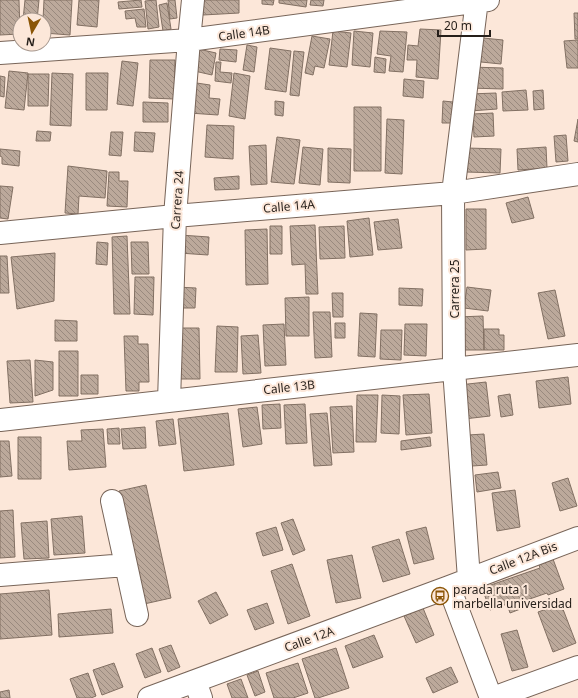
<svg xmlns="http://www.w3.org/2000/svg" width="578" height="698" font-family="'Noto Sans',sans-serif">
	<defs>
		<pattern id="building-back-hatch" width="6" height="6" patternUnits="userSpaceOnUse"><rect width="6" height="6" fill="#bca99b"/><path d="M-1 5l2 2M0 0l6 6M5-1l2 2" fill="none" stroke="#99897e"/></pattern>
	</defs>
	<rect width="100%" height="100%" fill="#fce7d9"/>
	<path fill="url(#building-back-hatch)" stroke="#827063" d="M0,0H19L20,34L0,35Z
		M25,0H39L37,20H23Z
		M44,0H72L70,35L44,33V20H43Z
		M79,0H99L97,27L77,25Z
		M141,0L142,7L119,9L118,2Z
		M156,0L159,27L148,29L145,1Z
		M168,0H175L177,18L170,19Z
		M202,0H239V13L203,15Z
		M262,0H274L273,5L262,4Z
		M279,0H307L306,7L279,3Z
		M311,0H324L323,6L310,5Z
		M167,3L171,29L163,31L159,5Z
		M144,9L146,27H137L135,18L126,19L125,11Z
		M574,13H578V39H575Z
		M420,29L441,30L438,79L416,77L417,60H407L408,45L418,46Z
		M333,31L351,33L347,67L329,65Z
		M354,31L373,33L370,67L352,65Z
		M380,31L407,32L403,72L389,71L391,56L377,54Z
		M312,36L330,39L324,68L315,66L313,75L305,73Z
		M473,37L503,40L501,64L471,61Z
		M578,40V68H567L564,41Z
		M247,45L257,47L254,72L243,70Z
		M194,48L216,53L212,75L190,70Z
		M270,48L291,51L286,92L265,89Z
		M220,49L237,50L236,62L219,60Z
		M294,51L304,52L299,96L290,95Z
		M375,57L386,59L385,73L374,72Z
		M150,60H175L174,99L149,98Z
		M122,61L138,63L133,106L117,104Z
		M216,62H221L220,72L232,73L231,83L215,81Z
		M470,67L503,68V89L469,88Z
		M9,71L28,73L24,110L5,108Z
		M52,73L73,74L71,126L50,125Z
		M86,73H108L107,110H86Z
		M234,73L250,76L245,119L229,116Z
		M28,74H49L48,106H28Z
		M0,76L5,77L4,97L0,96Z
		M404,79L424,81L423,98L403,96Z
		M190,82L210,85L209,98L220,99L218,115L189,113Z
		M526,90L528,110L503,111L502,92Z
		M543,90L544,109L534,110L533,91Z
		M496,93L497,109L470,111L469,94Z
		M275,101L284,102L283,116L275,115Z
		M443,101L453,102V123H442Z
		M143,102L168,103V122H143Z
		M354,107H381V171H354Z
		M493,113L494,136L474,137L473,114Z
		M387,119L404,120L402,174L385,173Z
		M578,119V142L574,141Z
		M207,125L234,126L233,159L205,157Z
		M37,131L51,132L50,141H36Z
		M111,132H123L121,156L109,155Z
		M135,132L155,133L153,152L134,151Z
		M566,135L568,161L556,162L554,136Z
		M277,137L300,140L294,184L271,182Z
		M266,145L267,184L251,185L249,146Z
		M303,147L323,149L320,185L299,183Z
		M546,147L547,168L518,170L517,149Z
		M328,148L351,149L350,183L328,182Z
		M467,148L501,149L500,173L466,172Z
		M0,149L20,151L19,166L2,164V157L0,156Z
		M68,166L107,171L105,198L79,196L78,214L65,213Z
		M109,172H119V181H128L127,207L107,206Z
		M239,176V189L215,190L214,178Z
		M0,186L13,187L8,219L0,218Z
		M528,197L534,218L512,223L506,203Z
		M466,209H486V249L466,250Z
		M369,218L373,255L350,257L347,221Z
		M398,219L402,248L378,250L374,222Z
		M315,225L318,294H306L305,264L292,265L290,226Z
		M270,226H282V254H270Z
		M344,226L345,258L320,259L319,227Z
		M267,229L268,284L246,285L245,230Z
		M180,235L209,237L208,255L179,253Z
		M127,236L130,314H114L112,237Z
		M97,242L108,243L107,265L96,264Z
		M131,242H148L149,274H132Z
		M55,253L54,301L17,309L11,257Z
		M0,256H7L9,293H0Z
		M135,277H154L153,315L134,314Z
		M176,287L196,288L195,308H175Z
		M467,287L491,290L488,311L464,308Z
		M399,288L423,289L422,306L399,305Z
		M555,290L565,336L548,339L538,293Z
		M332,293H343V317H333Z
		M309,297V336H286L285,298Z
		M313,312H330L332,357L315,358Z
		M360,313L377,314L375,357L358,356Z
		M483,316L484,350H457V317Z
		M55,320L77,321V341H55Z
		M335,323H345V338H335Z
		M284,324L286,365L265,366L263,325Z
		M405,324H427L426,356L404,355Z
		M217,326L238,327L237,372H215Z
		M174,328H199L200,379H175Z
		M484,329H499V335H504V350H484Z
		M381,330H402L401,360L380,359Z
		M258,335L261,373L243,374L241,336Z
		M124,336H138V344H148L149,382H139V391H126Z
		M59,351H78V396H59Z
		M30,360L33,402L10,403L7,361Z
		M35,360L53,362V390L35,396Z
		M81,375H98V394H81Z
		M568,377L571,404L539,408L536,381Z
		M486,382L490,416L464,419L459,385Z
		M429,394L432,433L406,435L403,395Z
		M510,394L513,415L501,417L498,396Z
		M357,395H378L376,442H356Z
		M382,395L400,396L399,434L381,433Z
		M280,404L281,428L263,429L262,405Z
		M305,404L307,443L286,444L284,405Z
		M352,406L354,452L333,453L330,407Z
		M257,407L262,444L243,447L238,409Z
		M228,413L234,465L184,471L178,419Z
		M327,413L332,465L314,466L310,414Z
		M173,419L176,444L159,446L156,421Z
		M145,427L146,448L123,449L121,429Z
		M119,428L120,444H108L107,429Z
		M103,429L106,467L69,470L67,441H82L81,430Z
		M484,434L487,465L472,466L468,435Z
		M18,437H41V479H18Z
		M430,437L431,446L401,450V441Z
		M0,441H9L12,476L0,477Z
		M498,472L501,488L477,492L475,475Z
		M568,478L577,506L560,511L552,483Z
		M146,485L171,598L144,604L119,491Z
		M515,490L520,527L497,531L492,493Z
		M13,510L15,557L0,558V511Z
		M82,516L85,553L54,555L51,519Z
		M293,519L305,550L293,555L281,523Z
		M47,521L49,558L24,559L21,523Z
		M276,527L283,550L263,556L256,533Z
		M426,527L434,559L414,564L406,532Z
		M399,539L410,574L383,582L372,547Z
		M352,555L361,598L336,603L327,560Z
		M553,559L564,589L548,595L547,593L521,602L523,608L510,613L507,604L490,610L482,588L540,568L539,565Z
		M292,564L310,616L288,624L271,571Z
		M49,590L52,635L0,639V594Z
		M216,592L228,615L210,624L198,601Z
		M267,603L274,623L255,630L247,610Z
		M561,604L576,643L553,652L538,612Z
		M423,608L434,635L416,643L404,616Z
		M111,609L113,633L59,637L58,614Z
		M517,630L528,667L512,671L501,634Z
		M374,635L383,657L353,668L345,646Z
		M171,645L180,667L168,672L159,649Z
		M152,648L161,672L145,678L136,654Z
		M336,648L349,688L318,698H315L302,659Z
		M114,663L123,687L102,695L93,670Z
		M298,663L308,693L293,698H274L266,673Z
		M451,667L458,682L433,693L426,678Z
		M258,671L265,692L255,696L247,675Z
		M88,673L96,696L91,698H77L70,679Z
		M241,679L248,698H232L227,684Z
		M9,690L10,698H0V692Z"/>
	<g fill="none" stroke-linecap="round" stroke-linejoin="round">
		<g stroke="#786559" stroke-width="24">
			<path id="minor" d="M0,53L189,40L488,0
				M0,233L175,216L453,193L578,174
				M169,401L175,216L189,40L193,0
				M0,420L578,355
				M112,501L137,615
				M0,575L126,565
				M469,579L454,369L453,193L477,0
				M449,587L491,698
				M195,681L201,698
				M149,698L449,587L578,538
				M493,698L578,667"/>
		</g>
		<use href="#minor" stroke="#fff" stroke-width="22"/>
	</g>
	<defs>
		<g id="bus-ring" transform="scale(0.9)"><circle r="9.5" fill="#fce7d9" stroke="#8b5506" stroke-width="1.5"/><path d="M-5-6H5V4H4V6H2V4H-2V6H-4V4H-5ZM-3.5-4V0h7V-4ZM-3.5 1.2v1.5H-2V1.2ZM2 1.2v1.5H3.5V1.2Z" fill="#8b5506"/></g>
	</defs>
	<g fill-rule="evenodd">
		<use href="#bus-ring" x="440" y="596"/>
	</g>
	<g text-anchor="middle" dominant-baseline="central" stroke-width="4" stroke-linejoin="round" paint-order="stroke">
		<g font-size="12" fill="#261f1a" stroke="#fce7d9">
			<text transform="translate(244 33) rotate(-8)">Calle 14B</text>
			<text transform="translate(177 200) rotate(-86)">Carrera 24</text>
			<text transform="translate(289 206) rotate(-5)">Calle 14A</text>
			<text transform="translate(454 289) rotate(-90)">Carrera 25</text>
			<text transform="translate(289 387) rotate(-6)">Calle 13B</text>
			<text transform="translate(523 558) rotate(-21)">Calle 12A Bis</text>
			<text transform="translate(309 639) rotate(-20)">Calle 12A</text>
		</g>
		<g font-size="12" fill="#261f1a" stroke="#fce7d9" text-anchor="start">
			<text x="453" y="589">parada ruta 1<tspan x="453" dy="14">marbella universidad</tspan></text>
		</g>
	</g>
	<g transform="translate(32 32) rotate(189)"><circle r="19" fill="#fce7d9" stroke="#a6978d"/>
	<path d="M0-3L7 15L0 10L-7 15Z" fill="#8b5506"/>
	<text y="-6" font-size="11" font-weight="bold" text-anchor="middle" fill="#261f1a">N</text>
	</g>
	<path d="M438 30v6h52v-6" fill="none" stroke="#261f1a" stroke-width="2"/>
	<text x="444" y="30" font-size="12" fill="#261f1a" stroke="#fce7d9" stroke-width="3" paint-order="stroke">20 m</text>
</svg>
